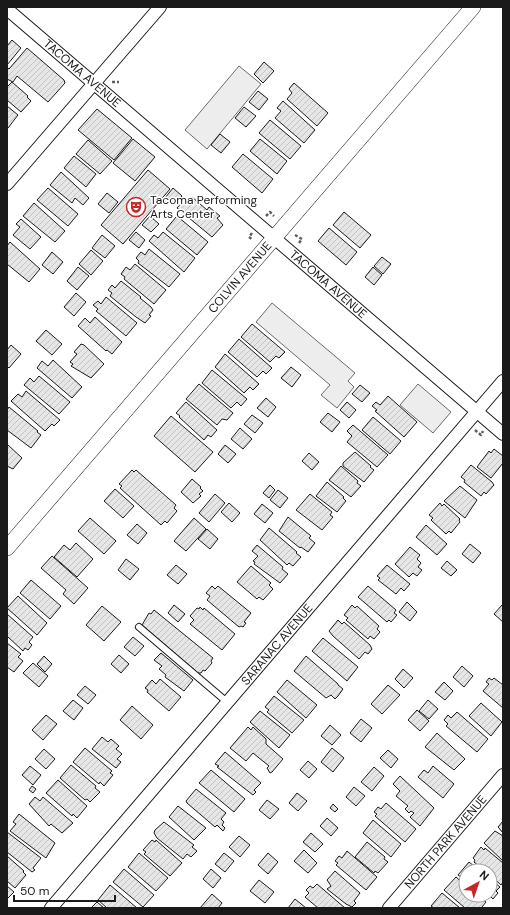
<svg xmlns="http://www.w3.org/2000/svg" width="510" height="915" font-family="'DM Sans',sans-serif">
	<defs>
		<pattern id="building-hatch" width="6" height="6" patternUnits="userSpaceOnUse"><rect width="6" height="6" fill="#e6e6e6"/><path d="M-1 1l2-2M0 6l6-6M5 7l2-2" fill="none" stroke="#c5c5c5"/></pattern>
	</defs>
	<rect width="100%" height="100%" fill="#fff"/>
	<path fill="#ededed" stroke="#6a6a6a" d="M239,66L261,84L207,149L185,130Z
		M272,303L355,373L348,381L354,387L337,408L321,395L330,385L256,322Z
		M418,384L451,412L433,433L400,405Z"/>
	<path fill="url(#building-hatch)" stroke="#1a1a1a" d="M12,40L21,48L7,65V46Z
		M27,48L64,80L65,83L48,102L17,76L13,82L7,79V67L9,69Z
		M264,62L274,71L263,83L254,74Z
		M12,82L28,96L27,97L31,101L21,112L7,100V87Z
		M294,83L328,113L317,126L287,99L292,93L289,89Z
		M258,91L268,99L259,110L249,102Z
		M283,101L315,130L304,143L275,118L281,111L277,108Z
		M7,106L18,115L8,128L7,127Z
		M244,107L256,116L246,127L235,118Z
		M97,109L132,138L114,160L78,130Z
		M270,120L301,146L290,159L259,133Z
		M220,134L230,142L221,153L211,145Z
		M133,139L155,157L135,181L113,163Z
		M260,139L287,161L277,174L250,151Z
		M88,140L112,161L100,174L76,154Z
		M243,154L273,179L262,193L232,167Z
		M74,156L96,174L86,187L64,168Z
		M148,170L170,189L123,244L101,225Z
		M61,172L89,198L83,205L75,198L72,203L50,185Z
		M48,188L78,214L68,226L37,200Z
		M173,188L182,196L174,205L165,198Z
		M107,193L118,202L109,213L98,204Z
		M192,197L207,210L209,207L220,216L217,218L223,225L212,237L177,208L184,200L187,203Z
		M34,203L65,231L55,242L23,216Z
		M344,212L371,235L360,248L333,225Z
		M150,216L159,224L151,232L142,225Z
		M177,216L208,242L197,255L166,229Z
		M21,219L41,237L30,249L13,235L20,227L16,224Z
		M329,228L357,252L346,265L318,241Z
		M136,232L145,240L139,248L129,240Z
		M163,232L195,258L184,272L149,241L154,235L158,238Z
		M102,235L115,246L105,258L92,248Z
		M10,242L40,269L29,282L7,264V246Z
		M149,249L180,274L169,287L138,263L139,261L136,258L141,252L145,255Z
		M91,250L103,261L91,275L79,264Z
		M52,252L63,262L53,274L42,265Z
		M382,257L391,264L383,274L374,266Z
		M135,264L166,290L154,304L124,279L125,277L121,274L126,267L130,270Z
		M78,267L89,276L77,290L67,281Z
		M373,267L382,275L374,285L365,277Z
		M121,281L141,297L140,298L151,307L153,310L149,315L151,316L145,323L136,317L110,296L112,293L108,290L112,285L115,288Z
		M76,293L86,302L74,316L64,307Z
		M106,297L137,323L126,336L96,311L98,309L93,305L98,301L101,304Z
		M95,317L122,342L112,354L107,350L106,351L78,326L85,318L90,323Z
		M252,324L285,352L279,358L276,356L270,362L241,337Z
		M46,330L62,344L52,355L36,341Z
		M239,339L272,368L266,374L263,371L257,377L228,352Z
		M81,344L84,345L104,364L91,378L71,366L73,364L70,362L77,354L74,352Z
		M11,345L21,354L9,368L7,366V350Z
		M225,354L259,384L253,390L250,387L244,393L215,367Z
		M53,360L82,387L72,398L37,368L42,361L48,366Z
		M291,367L301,375L292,387L281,378Z
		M212,370L247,399L241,406L237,402L231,408L202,383Z
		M39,376L70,402L59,414L24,385L30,378L34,382Z
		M199,384L233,413L227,420L222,419L217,425L186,399Z
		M360,385L370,393L362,402L352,394Z
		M26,391L60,420L54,426L52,424L45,431L11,401L18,394L22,397Z
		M388,396L417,422L404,437L375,411L377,410L372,406L376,402L380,405Z
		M266,398L276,407L268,417L257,408Z
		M186,402L217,430L211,437L208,435L204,440L179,417L180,416L176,413Z
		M347,402L356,410L349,418L340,410Z
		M9,407L38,431L37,432L41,435L31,448L7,430V410Z
		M328,413L340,422L332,432L320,422Z
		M252,415L263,423L255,433L244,424Z
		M171,416L213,452L195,472L154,436Z
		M373,417L401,441L390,454L362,430Z
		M353,425L388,455L377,467L347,442L352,436L347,431Z
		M240,428L252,439L243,449L231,439Z
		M7,444L22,458L13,469L7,466Z
		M225,445L236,454L228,463L218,454Z
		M494,449L503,456V463L491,478L477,467L489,451L491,453Z
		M355,452L371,466L370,467L374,470L364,482L343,466V463Z
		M309,453L319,462L312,470L302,461Z
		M471,465L492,482L494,485L486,494L484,492L481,496L464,482L465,480L461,477Z
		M341,466L358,481L357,483L361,486L351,497L329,480Z
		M132,470L134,472L136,470L176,505L174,508L177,511L167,523L165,521L161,525L120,488L122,486L119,484Z
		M192,479L201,487L200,488L203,491L199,494L201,496L193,503L181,492Z
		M327,482L344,497L343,498L346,501L337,512L316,496Z
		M270,485L275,490L269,498L263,493Z
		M460,486L477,500L465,518L444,501Z
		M115,489L134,506L123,518L104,501Z
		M278,490L288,498L280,508L270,500Z
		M215,494L225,503L209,522L199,513Z
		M310,494L332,512L330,515L333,517L322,530L296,510Z
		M229,503L240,513L232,522L221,512Z
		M440,503L442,506L444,504L460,519L459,520L460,522L451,533L449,531L446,534L431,520L433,518L429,515Z
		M262,504L273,513L265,523L254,514Z
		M288,517L311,536L309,538L315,543L308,552L301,547L300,548L279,531Z
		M90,518L116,541L104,554L78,531Z
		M194,518L206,529L186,551L174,541Z
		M137,524L147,533L138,544L127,535Z
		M426,525L447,544L437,555L416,537Z
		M269,528L297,552L296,553L301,557L293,566L289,563L287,565L260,540Z
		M207,529L218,539L210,549L198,539Z
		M76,543L93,559L77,577L54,557L64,545L70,550Z
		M470,544L481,553L473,563L462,554Z
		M257,545L283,567L282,569L288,574L280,583L254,564L255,562L253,561L258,556L252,551Z
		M410,547L420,555L417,559L421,563L418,567L422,570L417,576L413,573L409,577L395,564Z
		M52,556L88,588L74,604L63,594L66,590L41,568Z
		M126,559L139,569L130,580L118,570Z
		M447,561L457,570L451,576L441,568Z
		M176,565L187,574L178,584L167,575Z
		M387,565L410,584L404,591L401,588L396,594L378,580L380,578L377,576Z
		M251,566L271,583L269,585L273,589L263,600L259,597L257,599L237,582Z
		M31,580L61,606L50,619L20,593Z
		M212,586L215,589L218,586L251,613L244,622L246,623L243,627L241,626L239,627L207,600L210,596L206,593Z
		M368,586L396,610L394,613L397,615L391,622L389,620L387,622L358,597Z
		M18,596L47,623L37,635L7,608Z
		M407,602L417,612L410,621L399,612Z
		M174,605L185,614L178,622L168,613Z
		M352,605L355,608L357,606L379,626L377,629L380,632L374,639L370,636L368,639L346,620L348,618L344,615Z
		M502,605L503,606V622L494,614Z
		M102,606L121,622L104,641L86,625Z
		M200,607L203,610L204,608L235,634L222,650L190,624L194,620L190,616L197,608L199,609Z
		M154,610L213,658L211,661L212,663L205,671L203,670L201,673H198L142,625L149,613L151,614Z
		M7,614L33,637L29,642L32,645L28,650L25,648L23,651L7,636Z
		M338,620L342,624L344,622L370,645L372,649L368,654L365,652L359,659L333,636L329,631Z
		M133,637L144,646L135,656L124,647Z
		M323,638L358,667L347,681L312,651Z
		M7,643L21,654L18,657L23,661L14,672L7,667Z
		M161,653L193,680L184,691L165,677L166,675L159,669L162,666L154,660Z
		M119,655L129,664L121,673L111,664Z
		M44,656L52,664L45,672L37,664Z
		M306,656L338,684V685L343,689L338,696L335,699L331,695L326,698L294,671Z
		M33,663L48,676L39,687L23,673Z
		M462,666L473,676L464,687L453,677Z
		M403,669L413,678L404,688L395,679Z
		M489,678L492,680L494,678L503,685V708L483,691L489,684L486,682Z
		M160,679L181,697L169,711L147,692L148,690L145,688L152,680L156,684Z
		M287,680L317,705L306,718L277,692Z
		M444,682L453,691L445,700L435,692Z
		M388,685L400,695L382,714L371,704Z
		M85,686L96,695L88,704L77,695Z
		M274,696L304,720L292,733L267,712L269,710L265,707Z
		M73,700L83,708L74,720L63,711Z
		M428,700L438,709L429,719L419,711Z
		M481,703L502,722L491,736L469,716Z
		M132,706L153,725L141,739L120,720Z
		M417,710L429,721L420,731L408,720Z
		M260,711L290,735L279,748L250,722Z
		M457,712L488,739L477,752L446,726L448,724L444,720L448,715L451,718Z
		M46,715L57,724L43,740L32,730Z
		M361,719L372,728L361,742L350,733Z
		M330,725L341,735L332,745L321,736Z
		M248,727L251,730L253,727L266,739V744L283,759L272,772L270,773L267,768L269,766L253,753L246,761L230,748Z
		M437,733L465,759L454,770L425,747Z
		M102,737L108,742L111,739L119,746L116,749L122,754L117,759L121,762L116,768L92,749Z
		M85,748L112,771L110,773L113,775L104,786L100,782L99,784L73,762Z
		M332,748L344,758L333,772L321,762Z
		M44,749L55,759L46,769L35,759Z
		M388,750L398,759L391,768L380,758Z
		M225,752L261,783L254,790L256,792L253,795L217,767L219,766L215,764Z
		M308,761L317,769L309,778L300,770Z
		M71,765L96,786L95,788L100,792L90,802L87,799L85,800L60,778Z
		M30,766L41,775L33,785L22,775Z
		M433,766L454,784L443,798L418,777L424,770L428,773Z
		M374,767L384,776L372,791L361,782Z
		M211,770L245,799L234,812L199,783Z
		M400,776L434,808L420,826L410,817L414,813L411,811L409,813L405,809L408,806L396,796L400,791L393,784Z
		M58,780L87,806L77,818L73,814L72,816L46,793Z
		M32,786L36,789L33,793L29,790Z
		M354,787L365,796L356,806L346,797Z
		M196,789L226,813L221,819L224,822L222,825L225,828L223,831L217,825L215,827L187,803L186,801Z
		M297,793L307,801L298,811L289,803Z
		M35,797L40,801L43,797L73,823L62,833L51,824L49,826L29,804Z
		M267,800L279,809L270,819L259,810Z
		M386,803L416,829L405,842L375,816L377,814L374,812L378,807L381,809Z
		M333,804L338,809L335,812L330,808Z
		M178,806L206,828L194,840L169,817Z
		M19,814L55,843L46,858L10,831L16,824L13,822Z
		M327,818L338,828L331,836L320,826Z
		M373,820L401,844L391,857L363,833Z
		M503,821V833L498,827Z
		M164,822L194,845L192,847L197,851L191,857L187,854L183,859L157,838L154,833L155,830Z
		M495,831L503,836V861L484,843Z
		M7,832L41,858L33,868L35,870L32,872L7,852Z
		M311,833L323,844L315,852L303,842Z
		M239,836L250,845L240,857L229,847Z
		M152,840L155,842L156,840L182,863L170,876L144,854L146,852L143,850Z
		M367,842L385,857L384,859L388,862L378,873L375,871L374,873L355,857Z
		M481,847L484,850L485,848L503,863V882L501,885L490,875V871H485L474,862L475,860L473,858Z
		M304,850L317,863L308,873L294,861Z
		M347,851L377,877L366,890L336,865L338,863L335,861L339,856L342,858Z
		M139,853L168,878L156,891L128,867Z
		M224,853L234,861L225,872L215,864Z
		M268,853L278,862L268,874L258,865Z
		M7,856L24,871L23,872L26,875L15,888L7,881Z
		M469,862L480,871H466V881L458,875Z
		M124,869L154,895L143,907L113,882Z
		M211,869L221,878L213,888L203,879Z
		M335,871L360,893L354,901L356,903L352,907L346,904L327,889L331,886L327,880Z
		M456,877L466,886V895H477L486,902L482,907L484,908H465L444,890Z
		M490,879L500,887L496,891L498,893L493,899L490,896L488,899L483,895H490Z
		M259,880L274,892L265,903L250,891Z
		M317,884L345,908H318L305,897L309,893L306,890L310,886L313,888Z
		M110,885L137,908H107L98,900Z
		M7,886L14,892L7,899Z
		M442,893L460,908H434L431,906Z
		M212,894L222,903L218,908H200Z
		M295,899L306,908H288Z
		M97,902L104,908H91Z"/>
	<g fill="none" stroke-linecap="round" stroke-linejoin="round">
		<g stroke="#1a1a1a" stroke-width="8">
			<path id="service" d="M139,627L227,702"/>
		</g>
		<g stroke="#1a1a1a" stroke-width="14">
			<g id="minor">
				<path id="s1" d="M7,9L503,434"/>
				<path d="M7,184L160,7"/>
				<path id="s2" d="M51,908L503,381"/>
				<path id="s3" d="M389,908L503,775"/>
			</g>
		</g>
		<g stroke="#1a1a1a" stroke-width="16">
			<g id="tertiary">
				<path id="s4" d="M7,548L473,7"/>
			</g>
		</g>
		<path stroke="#5f5f5f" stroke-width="2.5" stroke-dasharray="3 2" stroke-linecap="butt" d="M112,82H119
			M266,216L270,212L274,216
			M252,233L249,237L253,240
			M295,235L302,239L299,243
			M475,430L481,435L483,431"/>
		<use href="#service" stroke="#fff" stroke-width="6"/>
		<use href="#minor" stroke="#fff" stroke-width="12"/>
		<use href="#tertiary" stroke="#fff" stroke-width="15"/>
	</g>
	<defs>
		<g id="theatre-ring" transform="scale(1)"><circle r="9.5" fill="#fff" stroke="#c62828" stroke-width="1.5"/><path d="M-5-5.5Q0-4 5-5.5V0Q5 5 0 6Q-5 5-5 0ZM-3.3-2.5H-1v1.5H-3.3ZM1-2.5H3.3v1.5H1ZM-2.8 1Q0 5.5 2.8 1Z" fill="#c62828"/></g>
	</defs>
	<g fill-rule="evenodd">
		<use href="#theatre-ring" x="136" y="207"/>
	</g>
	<g text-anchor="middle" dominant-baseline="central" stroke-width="3" stroke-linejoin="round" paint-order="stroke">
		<g font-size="12" fill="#1a1a1a" stroke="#fff">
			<text stroke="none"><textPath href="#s1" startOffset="99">TACOMA AVENUE</textPath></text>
			<text stroke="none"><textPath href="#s4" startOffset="357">COLVIN AVENUE</textPath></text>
			<text stroke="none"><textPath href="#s1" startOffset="423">TACOMA AVENUE</textPath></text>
			<text stroke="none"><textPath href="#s2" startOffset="347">SARANAC AVENUE</textPath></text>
			<text stroke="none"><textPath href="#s3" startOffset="87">NORTH PARK AVENUE</textPath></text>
		</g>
		<g font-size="12" fill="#1a1a1a" stroke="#fff" text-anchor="start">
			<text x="150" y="200">Tacoma Performing<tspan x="150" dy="14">Arts Center</tspan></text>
		</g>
	</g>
	<rect width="510" height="915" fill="none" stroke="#1a1a1a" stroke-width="16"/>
	<g transform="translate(478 883) rotate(40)"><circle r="19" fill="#ffffff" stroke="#a3a3a3"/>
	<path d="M0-3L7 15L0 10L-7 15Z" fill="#c62828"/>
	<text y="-6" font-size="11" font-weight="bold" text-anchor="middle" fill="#1a1a1a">N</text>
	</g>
	<path d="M14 895v6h101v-6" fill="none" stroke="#1a1a1a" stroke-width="2"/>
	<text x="20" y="895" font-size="12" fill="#1a1a1a" stroke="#ffffff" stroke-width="3" paint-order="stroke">50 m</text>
</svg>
